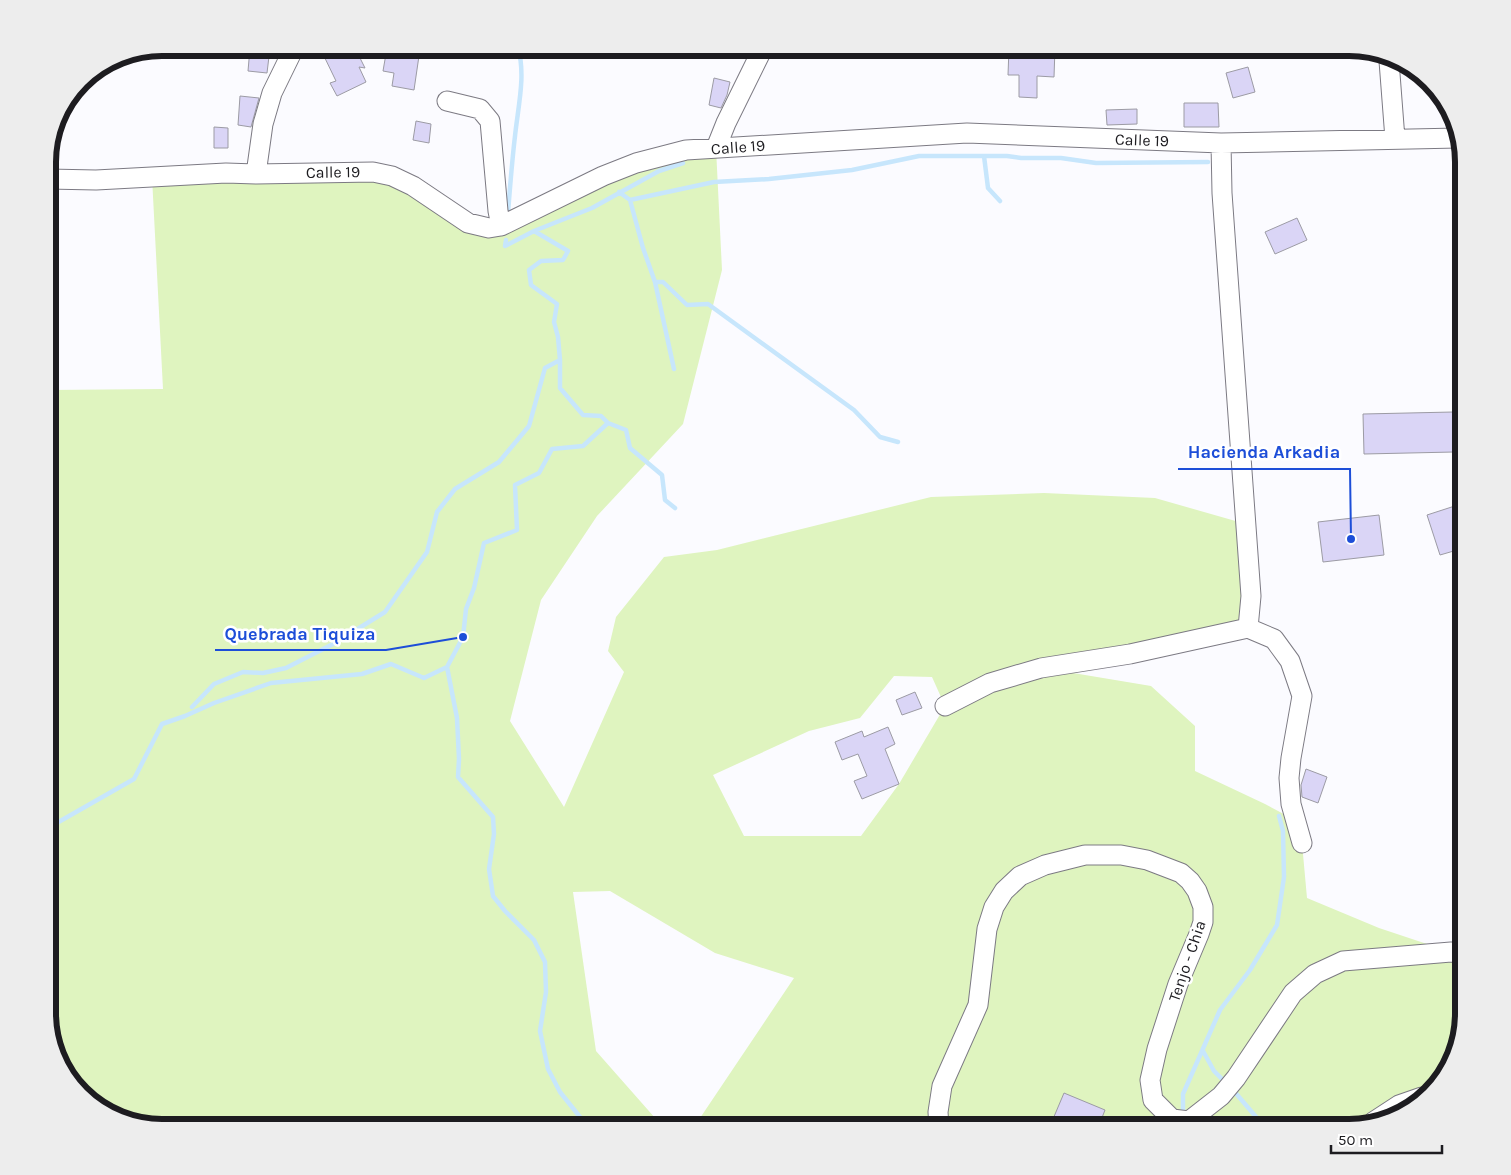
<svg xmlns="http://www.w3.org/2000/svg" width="1511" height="1175" font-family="Karla,sans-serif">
	<rect width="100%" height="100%" fill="#fbfbff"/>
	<path fill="#dff4bf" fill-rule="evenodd" d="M716,148L722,270L683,424L597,516L541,600L510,721L564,807L624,672L608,651L616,617L664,557L717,550L931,497L1044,493L1155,498L1246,524L1248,628L1043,668L1151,686L1195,726V771L1265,804L1295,820L1302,843L1307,898L1379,928L1451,952L1463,953V1013L1440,1083L1422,1097L1373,1122L1348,1127H688L696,1124L794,978L715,953L610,891L573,892L596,1051L663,1127H162L92,1104L59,1064L48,1020V390L163,389L152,177L373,172L489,228L603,176ZM894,676L932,677L945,706L899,784L861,836H744L713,775L809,731L860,718Z"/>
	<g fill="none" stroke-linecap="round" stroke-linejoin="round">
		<path stroke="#c7e6fc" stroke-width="4.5" d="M984,156L988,188L1000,201
			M619,192L630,200L643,248L655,282H663L687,305L708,304L854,410L880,437L898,442
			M630,200L714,182L769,179L852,170L919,156H1007L1021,158H1061L1096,163L1208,162
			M508,213C510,187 512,161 515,136C518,107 526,75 518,48
			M534,231L592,208L659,171L683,163
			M506,240L505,246L534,231L568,251L563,260L541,261L529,270L531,285L557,304L554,322L558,337L560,360V388L583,415L601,416L608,423L583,446L552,449L539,473L515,485L517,530L484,543L474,588L466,609L463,637L447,667L457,718L459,759L458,777L493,817L494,834L489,869L493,896L505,911L534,940L545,962L546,992L540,1031L548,1069L560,1092L588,1127
			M655,282L674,369
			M608,423L626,430L630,448L662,475L665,500L675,508
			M192,707L214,684L243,672L263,673L286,668L335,643L385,612L427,552L437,512L455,489L499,462L529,426L545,368L560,360
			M48,828L134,779L162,724L185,716L214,703L271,683L362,674L391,664L424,678L447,667
			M1203,1051L1214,1071L1226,1083
			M1233,1090L1257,1118L1258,1127
			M1183,1116V1094L1220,1010L1250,970L1277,925L1284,877L1283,831L1279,816"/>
	</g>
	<path fill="#dad5f6" stroke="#9c9ba4" d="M250,48H270L267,73L248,71Z
		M332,48H355L365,68L359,67L366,82L337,96L330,83L336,81L322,52Z
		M387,48H407L420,49L414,90L392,86L394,73L383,71Z
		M1009,48H1055L1054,77L1037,76V98L1019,97V75H1008Z
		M1248,67L1255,92L1233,98L1226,73Z
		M714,78L730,82L727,95L721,108L709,105Z
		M240,96L259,98L251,127L238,125Z
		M1184,103H1218L1219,127H1184Z
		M1137,109V124L1107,125L1106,110Z
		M416,121L431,124L429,143L413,140Z
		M214,127L228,128V148H214Z
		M1297,218L1307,240L1275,254L1265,232Z
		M1453,412L1454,452L1364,454L1363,414Z
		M1464,503V548L1440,555L1427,515Z
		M1379,515L1384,555L1323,562L1318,522Z
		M915,692L922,708L902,715L896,700Z
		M888,727L895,744L885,749L899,784L862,799L854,781L867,776L858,754L842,760L835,742L862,731L864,737Z
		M1306,769L1327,777L1318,803L1302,797L1301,785Z
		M1064,1093L1105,1110L1098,1128H1073L1053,1119Z"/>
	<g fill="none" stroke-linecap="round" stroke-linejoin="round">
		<g stroke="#7c7a83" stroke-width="21">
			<path id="minor" d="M1389,61L1395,139
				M447,101L480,109L490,121L498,211L501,226
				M1221,143L1222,193L1251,596L1248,628
				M716,148L726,123L763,48
				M256,174L263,124L272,93L294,48
				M48,179L96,180L226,173L256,174L373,172L392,176L413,186L468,223L489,228L501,226L603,176L636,163L686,150L967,133L1221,143L1458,138
				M945,706L990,683L1041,668L1130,654L1248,628L1274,639L1290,661L1302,696L1291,758L1289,778L1291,804L1302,843
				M1373,1122L1399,1105L1422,1097
				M939,1127L938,1112L942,1086L978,1005L987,929L994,907L1004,891L1020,876L1045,865L1085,855H1121L1147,860L1181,873L1190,881L1197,891L1203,907V922L1199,934L1178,984L1157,1049L1150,1080L1153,1100L1172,1119L1189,1121L1221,1096L1236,1078L1293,993L1315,974L1343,961L1451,952L1463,953"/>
		</g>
		<use href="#minor" stroke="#fff" stroke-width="19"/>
	</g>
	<g text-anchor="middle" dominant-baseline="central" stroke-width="5" stroke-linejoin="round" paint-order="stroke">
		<g font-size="16" fill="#1d1c20" stroke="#fff">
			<text transform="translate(1142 140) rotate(2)">Calle 19</text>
			<text transform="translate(738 147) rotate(-4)">Calle 19</text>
			<text transform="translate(333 172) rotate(-1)">Calle 19</text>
			<text transform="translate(1187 961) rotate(-71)">Tenjo - Chia</text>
		</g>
	</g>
	<path d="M0 0H1511V1175H0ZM162 56H1349A106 106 0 0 1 1455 162V1013A106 106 0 0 1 1349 1119H162A106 106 0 0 1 56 1013V162A106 106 0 0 1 162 56Z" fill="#ededed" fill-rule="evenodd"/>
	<path fill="none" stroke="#1d1c20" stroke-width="6" d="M162 56H1349A106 106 0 0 1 1455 162V1013A106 106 0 0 1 1349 1119H162A106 106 0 0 1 56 1013V162A106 106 0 0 1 162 56Z"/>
	<path fill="none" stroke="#1d4ed8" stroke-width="2" d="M1351 539L1350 469H1178M463 637L386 650H215"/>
	<g fill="#1d4ed8" stroke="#fff" stroke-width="2">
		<circle cx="1351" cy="539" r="5"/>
		<circle cx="463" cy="637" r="5"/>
	</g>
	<g font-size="18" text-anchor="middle" font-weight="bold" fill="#1d4ed8" stroke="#fff" stroke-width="5" stroke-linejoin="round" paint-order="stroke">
		<text x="1264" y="458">Hacienda Arkadia</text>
		<text x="300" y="640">Quebrada Tiquiza</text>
	</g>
	<path d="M1331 1145v8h111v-8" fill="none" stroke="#1d1c20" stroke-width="2.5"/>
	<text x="1338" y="1145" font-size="15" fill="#1d1c20" stroke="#ffffff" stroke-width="4" paint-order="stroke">50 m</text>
</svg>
